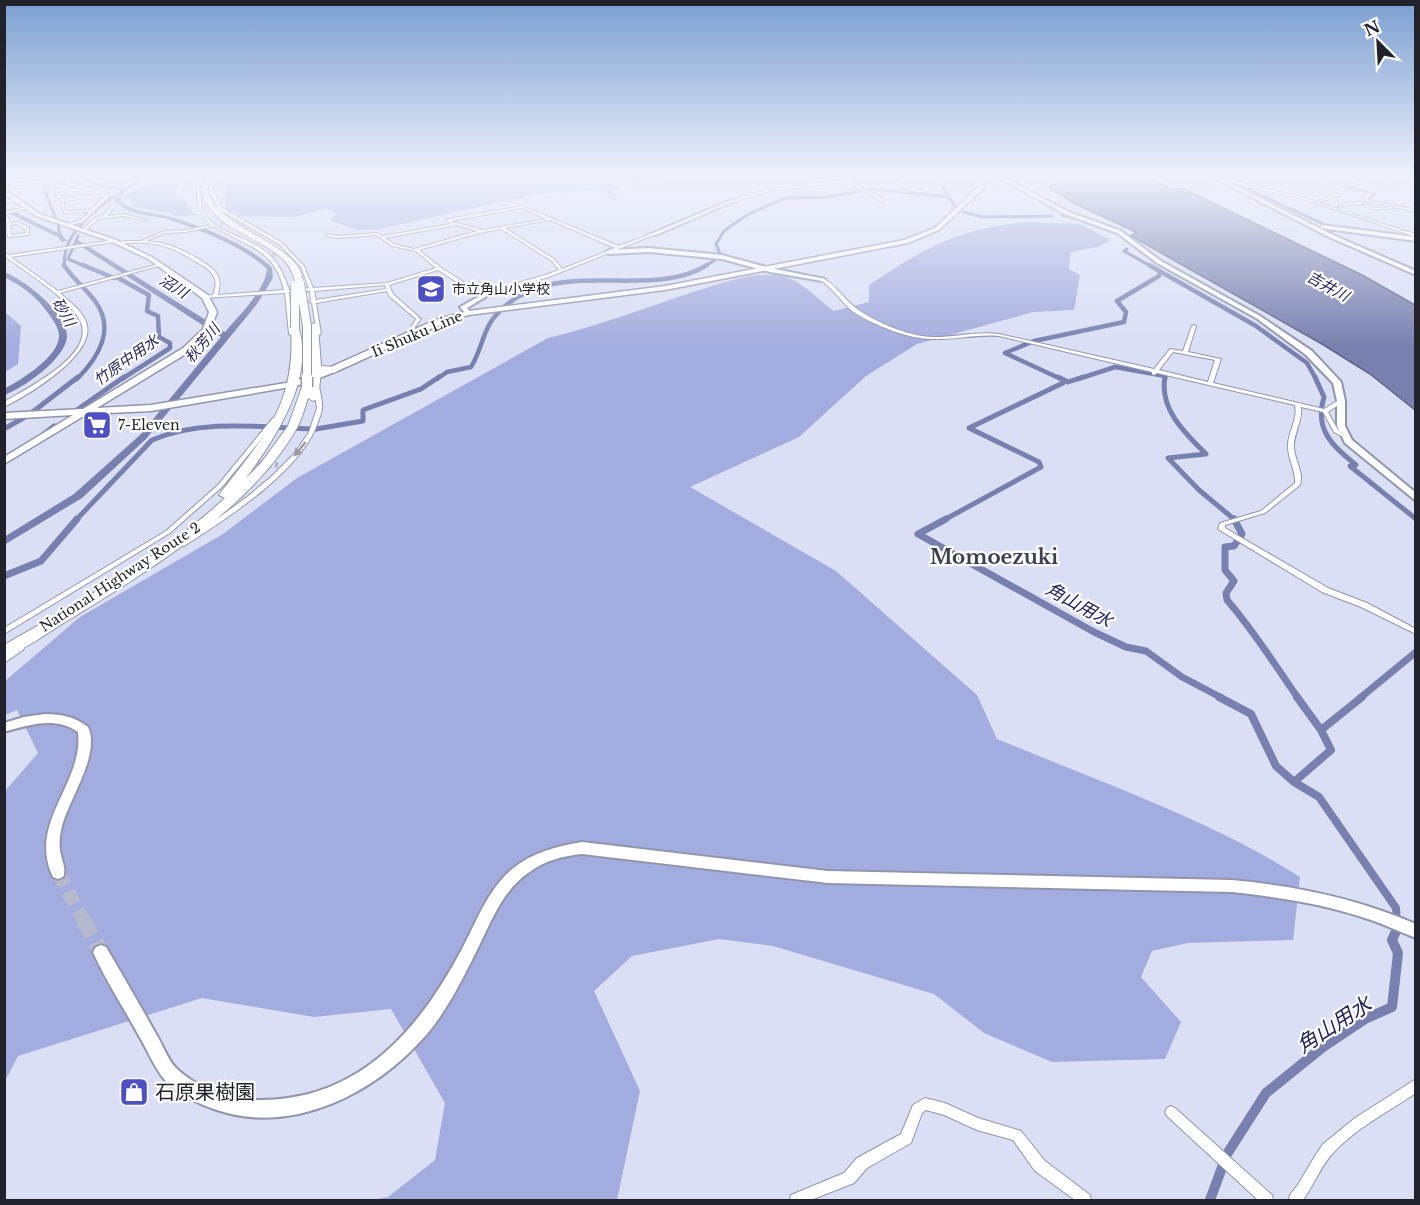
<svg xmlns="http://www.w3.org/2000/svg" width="1420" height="1205" font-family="'Libre Baskerville','Noto Sans JP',serif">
	<rect width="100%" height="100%" fill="#dadff6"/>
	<path fill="#a3acde" d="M176,177H190L177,189L176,196L186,202L192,213L199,215L174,216L171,213L134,207L128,199L122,198L135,189Z
		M225,177H668L620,186L613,192L618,196L610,198L601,191L591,190L536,194L380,229L359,230L329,220L336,213L326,209L293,217L239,216L235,212L227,211L225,207C228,197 222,184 225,177Z
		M1029,222L1080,224L1111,240L1098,247L1071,252L1069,269L1080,275L1074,310L1033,312L917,344L866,376L799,437L690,487L836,571L977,695L997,739C1095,780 1211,820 1300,877L1293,940L1188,943L1152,951L1141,977L1181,1022L1165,1059L1052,1062L984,1033L934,994L773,946L719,939L632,956L594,991L640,1091L617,1200H370L388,1197L435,1160L445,1103L391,1009L314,1017L202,998L18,1056L5,1081V791L38,753L17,710L5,715V681L80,617L223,534L297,478L548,338C599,326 647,307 696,291C723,283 753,271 781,276C801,279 818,300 834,311L869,302V285C927,247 957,228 1029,222Z
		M5,312L21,326L18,364L5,372Z"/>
	<path fill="#7880af" stroke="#5e6487" stroke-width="1.5" d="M1050,177H1149L1169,188L1184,189L1362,275L1415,305V410L1370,374L1322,344L1131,236L1136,232L1073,203L1049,187L1055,179Z"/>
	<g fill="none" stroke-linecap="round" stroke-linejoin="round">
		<path stroke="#7880af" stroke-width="3" d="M40,177L56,220
			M937,177L955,207
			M1347,183L1342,186L1371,193
			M1349,183L1366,177
			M1239,185L1332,228
			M1374,194L1365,200L1405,208
			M963,212L982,217L1052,216
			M1062,215L1078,218
			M58,223L60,236
			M78,236L68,259L87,267
			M1127,249L1124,251L1152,267
			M65,267C58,228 117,193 146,177
			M704,267L721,256L716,244L724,231L747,215L785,198L826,197L872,189L949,197"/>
		<path stroke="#7880af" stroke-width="4.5" d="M64,265C73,279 85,288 95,301C116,329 98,358 77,379
			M83,265L114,278
			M1149,265L1256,326L1307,363L1316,379
			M118,278L149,295L147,311L158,316L159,337L170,343V348L122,379
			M437,379L447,372L471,367C482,350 483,328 497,314C552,253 649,302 707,265
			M1061,379L1005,353L1034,341L1124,322L1126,312L1117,301L1159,276L1160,271
			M1078,379L1115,367L1165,376V379"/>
		<path stroke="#7880af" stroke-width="5" d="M1058,377L1068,382L1083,377
			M1165,377C1159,409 1185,433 1206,454L1168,458L1199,490L1235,520
			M1315,377L1324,397C1314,430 1332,445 1356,465L1350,466L1416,519
			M74,412L124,377
			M30,414L78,377
			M4,429L25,417
			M316,429L363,421V410L421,389L439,377
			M40,437L54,426
			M76,520L152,440C201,419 259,427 311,429
			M944,520L1041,467L1039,462L969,428L1063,383V380"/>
		<path stroke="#7880af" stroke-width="7" d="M946,519L918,534L1094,632L1126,647L1146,651L1182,677L1222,698
			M1234,519L1242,534L1234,546L1225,547V570L1234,581L1226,593L1227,600C1254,631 1275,665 1298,698
			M4,576L41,561L77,519
			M1360,698L1416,652"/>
		<path stroke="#7880af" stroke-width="8" d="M1219,697L1251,714L1276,766L1294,782
			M1297,697L1321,730L1331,750L1294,782L1319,797L1396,908L1397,923
			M1321,730L1362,697"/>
		<path stroke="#7880af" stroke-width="10" d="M1210,1200L1227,1154L1266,1093L1323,1047L1365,1019L1392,1007L1398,953L1392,940L1397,929V921"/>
		<path fill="#7880af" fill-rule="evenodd" d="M78,177H86L98,183L126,189L120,200C135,214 154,212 172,217C204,227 249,245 272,268L273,278L257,304L146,439L82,498L4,545V537L74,494L140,435L221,337L74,242V240H78L225,332C238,317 266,289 267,269C244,247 200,230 170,220C150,214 129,217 114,200L121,190L94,185Z
			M4,207L62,235L67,241L62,242L58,237L4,211Z
			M4,272C24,279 68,314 67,337C65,359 24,388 4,395V389C21,380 61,356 59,334C58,326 52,319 48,313C37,297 21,285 4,277Z"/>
		<path stroke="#b5b9cd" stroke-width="4" stroke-dasharray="4 1.5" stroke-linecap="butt" d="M220,224L233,222
			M272,255L284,253"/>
		<path stroke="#b5b9cd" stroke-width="6" stroke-dasharray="6 3" stroke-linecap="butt" d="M248,463L278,465"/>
		<path stroke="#b5b9cd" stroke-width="14" stroke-dasharray="14 7" stroke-linecap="butt" d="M58,873L85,923"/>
		<path stroke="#b5b9cd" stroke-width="16" stroke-dasharray="16 8" stroke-linecap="butt" d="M84,921L101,952"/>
		<g stroke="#9195ab" stroke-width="2">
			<path id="street" d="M70,177H82L72,179L68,183L91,188L93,190L91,191H58L59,196L67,195L69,196L58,198L56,197L55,189H86L64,184L46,187L44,186L64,182L67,180L4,187V185Z
				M198,177H202C201,188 199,199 203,210C211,231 247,237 264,250C278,261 284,274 289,290L309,288L301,267L279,244L218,209L209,189C212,183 214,177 222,177L216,182L213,189L221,207L281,242L304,266L313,288L387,283L436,268L416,251L392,246L376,235L338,238L326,236V234H327L338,236L377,233L382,236L451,224L446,220L448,219L522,206L619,246L653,233L656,234L549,277L489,294L487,293V292L545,275L559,270L552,261L501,229L479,233L419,250L440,267L484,295V297H480L438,270L389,285L393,294L421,319L415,327V335L411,334V327L416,319L389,296L387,291L316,303L321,334L319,335L317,334L312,303L309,302L311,301L310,291L289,292L293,334L291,335L289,334L285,293L203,298V296L213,295C215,289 217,282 214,277C211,270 202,265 196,262C170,245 150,240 119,244L117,243L124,241H141L164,231L186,230L211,225C195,210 196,197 198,177ZM522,208L546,219L482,230L458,223H454L451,221ZM550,220L615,248L562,269L554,259L505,228ZM457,225L477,231L414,249L394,244L385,238ZM214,226C246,248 273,246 284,290L218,295C219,289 221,282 218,276C213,264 178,247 165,244C159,242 153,242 146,241L165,233L186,232ZM385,285L386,289L316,300L314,291Z
				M873,177H885L911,188L921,189L910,190L882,178L851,182L884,200L883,202L847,182L769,191L734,202L731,201L769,189Z
				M1221,177H1226L1249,185L1296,195L1402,230L1416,234V237C1375,223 1334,208 1293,196C1269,190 1243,189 1221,177Z
				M1324,177H1330L1373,190L1367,200L1416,210V212L1365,201L1359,204L1376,208L1391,207L1393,208L1376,210L1355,204L1338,207L1339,205L1362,201L1370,191Z
				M1384,177H1390L1416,184V186Z
				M109,194V196L83,222L67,226V224L81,220L89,212L64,213L60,199ZM105,196L91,210L66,211L63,201Z
				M1338,194L1341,195L1320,202L1317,201Z
				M15,199L16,201L4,203V201Z
				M113,204L116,205L107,216L124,214L148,220L146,221L124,216L98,219L85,231H83V229L96,217L103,216Z
				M26,207L27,209L4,214V212Z
				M4,216L9,218L10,223L18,222L29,228V235L8,237L6,220L4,219ZM16,224L26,230V233L11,235L10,225Z
				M114,240H115V242L11,257L58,291L159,264L162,265L60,293C70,302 84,312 87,325C94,356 28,395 4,407V402C26,389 69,367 80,343C83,336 84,328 80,321C75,310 64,302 56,294C40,281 22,268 4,256V253L8,255Z
				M822,278C838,285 845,302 860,311C880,324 911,337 934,337C956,337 977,331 999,334L1154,369L1170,349L1183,351L1192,326L1194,325L1196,326L1188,352L1221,359L1213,383L1324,409L1339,400H1343V402L1328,412L1338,430L1346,435L1343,437L1334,432L1323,412L1301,407C1303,421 1293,434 1294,448C1295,461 1304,472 1300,485L1265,513L1225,525V528L1328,588L1367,603L1416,629V634L1361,607L1322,592L1218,529L1220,523L1261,511L1295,483C1296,470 1287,458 1288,444C1289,430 1298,419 1295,405L1157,373L1154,375L1152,374V372L999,336C977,334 956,340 933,339C908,339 880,327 858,315C843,306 835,289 820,280V278ZM1173,352L1215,360L1208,382L1159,370Z
				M316,384L319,386C320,393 323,402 322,409C322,413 319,418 318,422C302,471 226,519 184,546H180L179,545L180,544L221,516L247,497L272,476L294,454L309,432L317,408L313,386Z
				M274,418L276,419V421L222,487L170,533L4,634V628L166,531L218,485L272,419Z
				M20,645L23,646L24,648L23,650L4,663V656Z
				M1416,1079V1093C1388,1112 1356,1128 1333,1153C1320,1167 1314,1185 1303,1200H1289L1290,1195L1299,1183L1315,1156L1323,1144L1355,1118Z
				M925,1098L945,1103L978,1118L1021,1131L1045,1161L1090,1195L1091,1200H1075L1035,1171L1013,1140L977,1130L944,1115L926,1110L922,1113L911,1143L867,1168L854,1183L811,1200H790L791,1195L844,1173L857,1158L901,1134L913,1105Z
				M1171,1106L1175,1108L1272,1195L1273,1200H1258L1167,1116L1165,1112L1167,1108Z"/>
		</g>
		<g stroke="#9195ab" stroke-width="4">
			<path id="secondary" d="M997,177H1003L1069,212L1121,231L1161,261L1260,316L1312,351L1341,382L1345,401V426L1352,440L1416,493V501L1345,443L1337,426V401L1333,383L1306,355L1256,318L1157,263L1117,233L1065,214Z
				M1212,177H1218L1333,235L1416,271V275L1329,237Z
				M731,200L735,201L656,235L651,234Z
				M1322,225L1416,237V241L1320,228Z
				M649,248L722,255L770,268L825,279L822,281L770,272L722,259L649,252L609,254L606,252L609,250Z
				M487,292L492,293L467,308L471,313L470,314H466L460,307Z
				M45,714C62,714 75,717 88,727C101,754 69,799 62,826C60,834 59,842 60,850C61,859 67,869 63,877L58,879L53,877C27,823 84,783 78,732C55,716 29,725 4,732V723L24,717Z
				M582,842L828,871L1232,880C1296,886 1356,898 1416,924V938C1400,932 1384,924 1368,919C1324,904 1278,897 1232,892L828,883L582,854C564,856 546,860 531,871C503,889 492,920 478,948C463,978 448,1009 427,1034C376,1093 292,1137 214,1109C199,1104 174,1092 164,1079C154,1067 147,1049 139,1036C124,1008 106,981 93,952L96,947L101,945L106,947C123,976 140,1005 156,1034C163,1045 168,1061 177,1069C208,1097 248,1104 288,1098C373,1086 426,1018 463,947C477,920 488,890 511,870C531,853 556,846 582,842Z"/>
		</g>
		<g stroke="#9195ab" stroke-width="3">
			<path id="primary" d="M980,177H986L983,189L939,230L908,243L665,290L469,315C409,333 356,368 296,386L151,411L87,414L4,464V457L73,415L4,419V413L83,409L183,348L203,329L209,312L202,298L148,259L112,242L36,216L4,194V189L40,214L116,240L152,257L208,295L217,312L210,332L189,352L97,408L151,405L292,382L313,375L435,320L468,311L665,286L904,240L935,228L978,187Z"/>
		</g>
		<g stroke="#9195ab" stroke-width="2">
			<path id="highway" d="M210,177H216L207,189C218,233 305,242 303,285H297C293,276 291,267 284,260C258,235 210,229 201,189Z
				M314,323L318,326L321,366L334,367L339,370L334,373L321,372L318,398L313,401L308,398C305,407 302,419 297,428C252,508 148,571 72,618C54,628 24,651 4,657V645C80,601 161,558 225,498L219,495C263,437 296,407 291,328L298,326C316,377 275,440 245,479L261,463L288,426L302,387L310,385L312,369L310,326Z"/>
		</g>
		<use href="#street" fill="#fff" fill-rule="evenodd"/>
		<use href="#secondary" fill="#fff" fill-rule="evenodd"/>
		<use href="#primary" fill="#fff" fill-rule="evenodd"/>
		<use href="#highway" fill="#fff" fill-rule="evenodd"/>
		<g stroke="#9195ab" stroke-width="10" stroke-linecap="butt">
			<path id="highway-bridge-far1" d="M300,283L307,326V379
				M295,285V328"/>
		</g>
		<g stroke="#9195ab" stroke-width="13" stroke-linecap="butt">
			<path id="highway-bridge" d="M307,377V387"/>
		</g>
		<use href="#highway-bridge-far1" stroke="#fff" stroke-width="8"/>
		<use href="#highway-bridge" stroke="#fff" stroke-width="10"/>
	</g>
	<defs><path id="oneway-solid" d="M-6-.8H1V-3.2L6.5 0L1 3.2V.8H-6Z" transform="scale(1.5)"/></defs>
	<use fill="#9b9ca0" href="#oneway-solid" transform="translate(300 449) rotate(129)"/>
	<linearGradient id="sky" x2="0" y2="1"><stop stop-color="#7b9fd1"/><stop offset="0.51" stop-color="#eef1fb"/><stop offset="1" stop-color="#eef1fb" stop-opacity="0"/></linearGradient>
	<rect width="1420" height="346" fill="url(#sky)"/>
	<defs>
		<g id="school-square" transform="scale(1.5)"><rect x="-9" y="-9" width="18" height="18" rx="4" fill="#4d4fc5" stroke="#fff"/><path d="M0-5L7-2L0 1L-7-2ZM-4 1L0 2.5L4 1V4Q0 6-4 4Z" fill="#fff"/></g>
		<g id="supermarket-square" transform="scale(1.5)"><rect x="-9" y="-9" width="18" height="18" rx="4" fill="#4d4fc5" stroke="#fff"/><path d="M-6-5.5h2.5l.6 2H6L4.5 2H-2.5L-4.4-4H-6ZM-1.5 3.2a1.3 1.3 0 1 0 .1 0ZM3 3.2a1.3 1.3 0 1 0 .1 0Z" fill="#fff"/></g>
		<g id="shop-square" transform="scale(1.5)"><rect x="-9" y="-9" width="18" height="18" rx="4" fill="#4d4fc5" stroke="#fff"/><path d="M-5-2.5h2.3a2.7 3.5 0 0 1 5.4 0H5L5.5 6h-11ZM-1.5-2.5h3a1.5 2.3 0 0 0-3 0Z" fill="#fff"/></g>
	</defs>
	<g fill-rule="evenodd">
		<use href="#school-square" x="431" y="289"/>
		<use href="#supermarket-square" x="97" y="425"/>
		<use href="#shop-square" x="134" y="1092"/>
	</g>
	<g text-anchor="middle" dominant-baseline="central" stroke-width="4.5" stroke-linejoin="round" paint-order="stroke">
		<g font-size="14" fill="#21222b" stroke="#fff" text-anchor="start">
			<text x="452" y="289">市立角山小学校</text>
			<text x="118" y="425">7-Eleven</text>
		</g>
		<g font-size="14" fill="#21222b" stroke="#fff">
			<text transform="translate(417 334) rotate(-23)">Ii Shuku Line</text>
			<text transform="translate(120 577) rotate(-33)">National Highway Route 2</text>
		</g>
		<g font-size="15" font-style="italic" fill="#22245e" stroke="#fff">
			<text transform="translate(174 286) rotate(32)">沼川</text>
			<text transform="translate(1328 286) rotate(29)">吉井川</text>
			<text transform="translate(64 312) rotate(60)">砂川</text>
			<text transform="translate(202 343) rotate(-50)">秋芳川</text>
			<text transform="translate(126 360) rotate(-35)">竹原中用水</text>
		</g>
		<g font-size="18" font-style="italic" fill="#22245e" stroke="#fff">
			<text transform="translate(1079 605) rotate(29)">角山用水</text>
		</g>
		<g font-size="20" font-weight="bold" fill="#3c3f51" stroke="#fff">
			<text x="994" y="557">Momoezuki</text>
		</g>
		<g font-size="20" fill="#21222b" stroke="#fff" text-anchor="start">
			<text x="155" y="1092">石原果樹園</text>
		</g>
		<g font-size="21" font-style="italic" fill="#22245e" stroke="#fff">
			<text transform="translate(1334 1025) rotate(-33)">角山用水</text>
		</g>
	</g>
	<rect width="1420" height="1205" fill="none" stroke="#21222b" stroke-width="12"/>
	<g transform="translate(1378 42) rotate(336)" stroke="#ffffff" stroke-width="4.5" paint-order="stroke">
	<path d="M0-4.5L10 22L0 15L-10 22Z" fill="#21222b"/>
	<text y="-9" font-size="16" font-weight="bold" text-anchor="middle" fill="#21222b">N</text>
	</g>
</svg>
